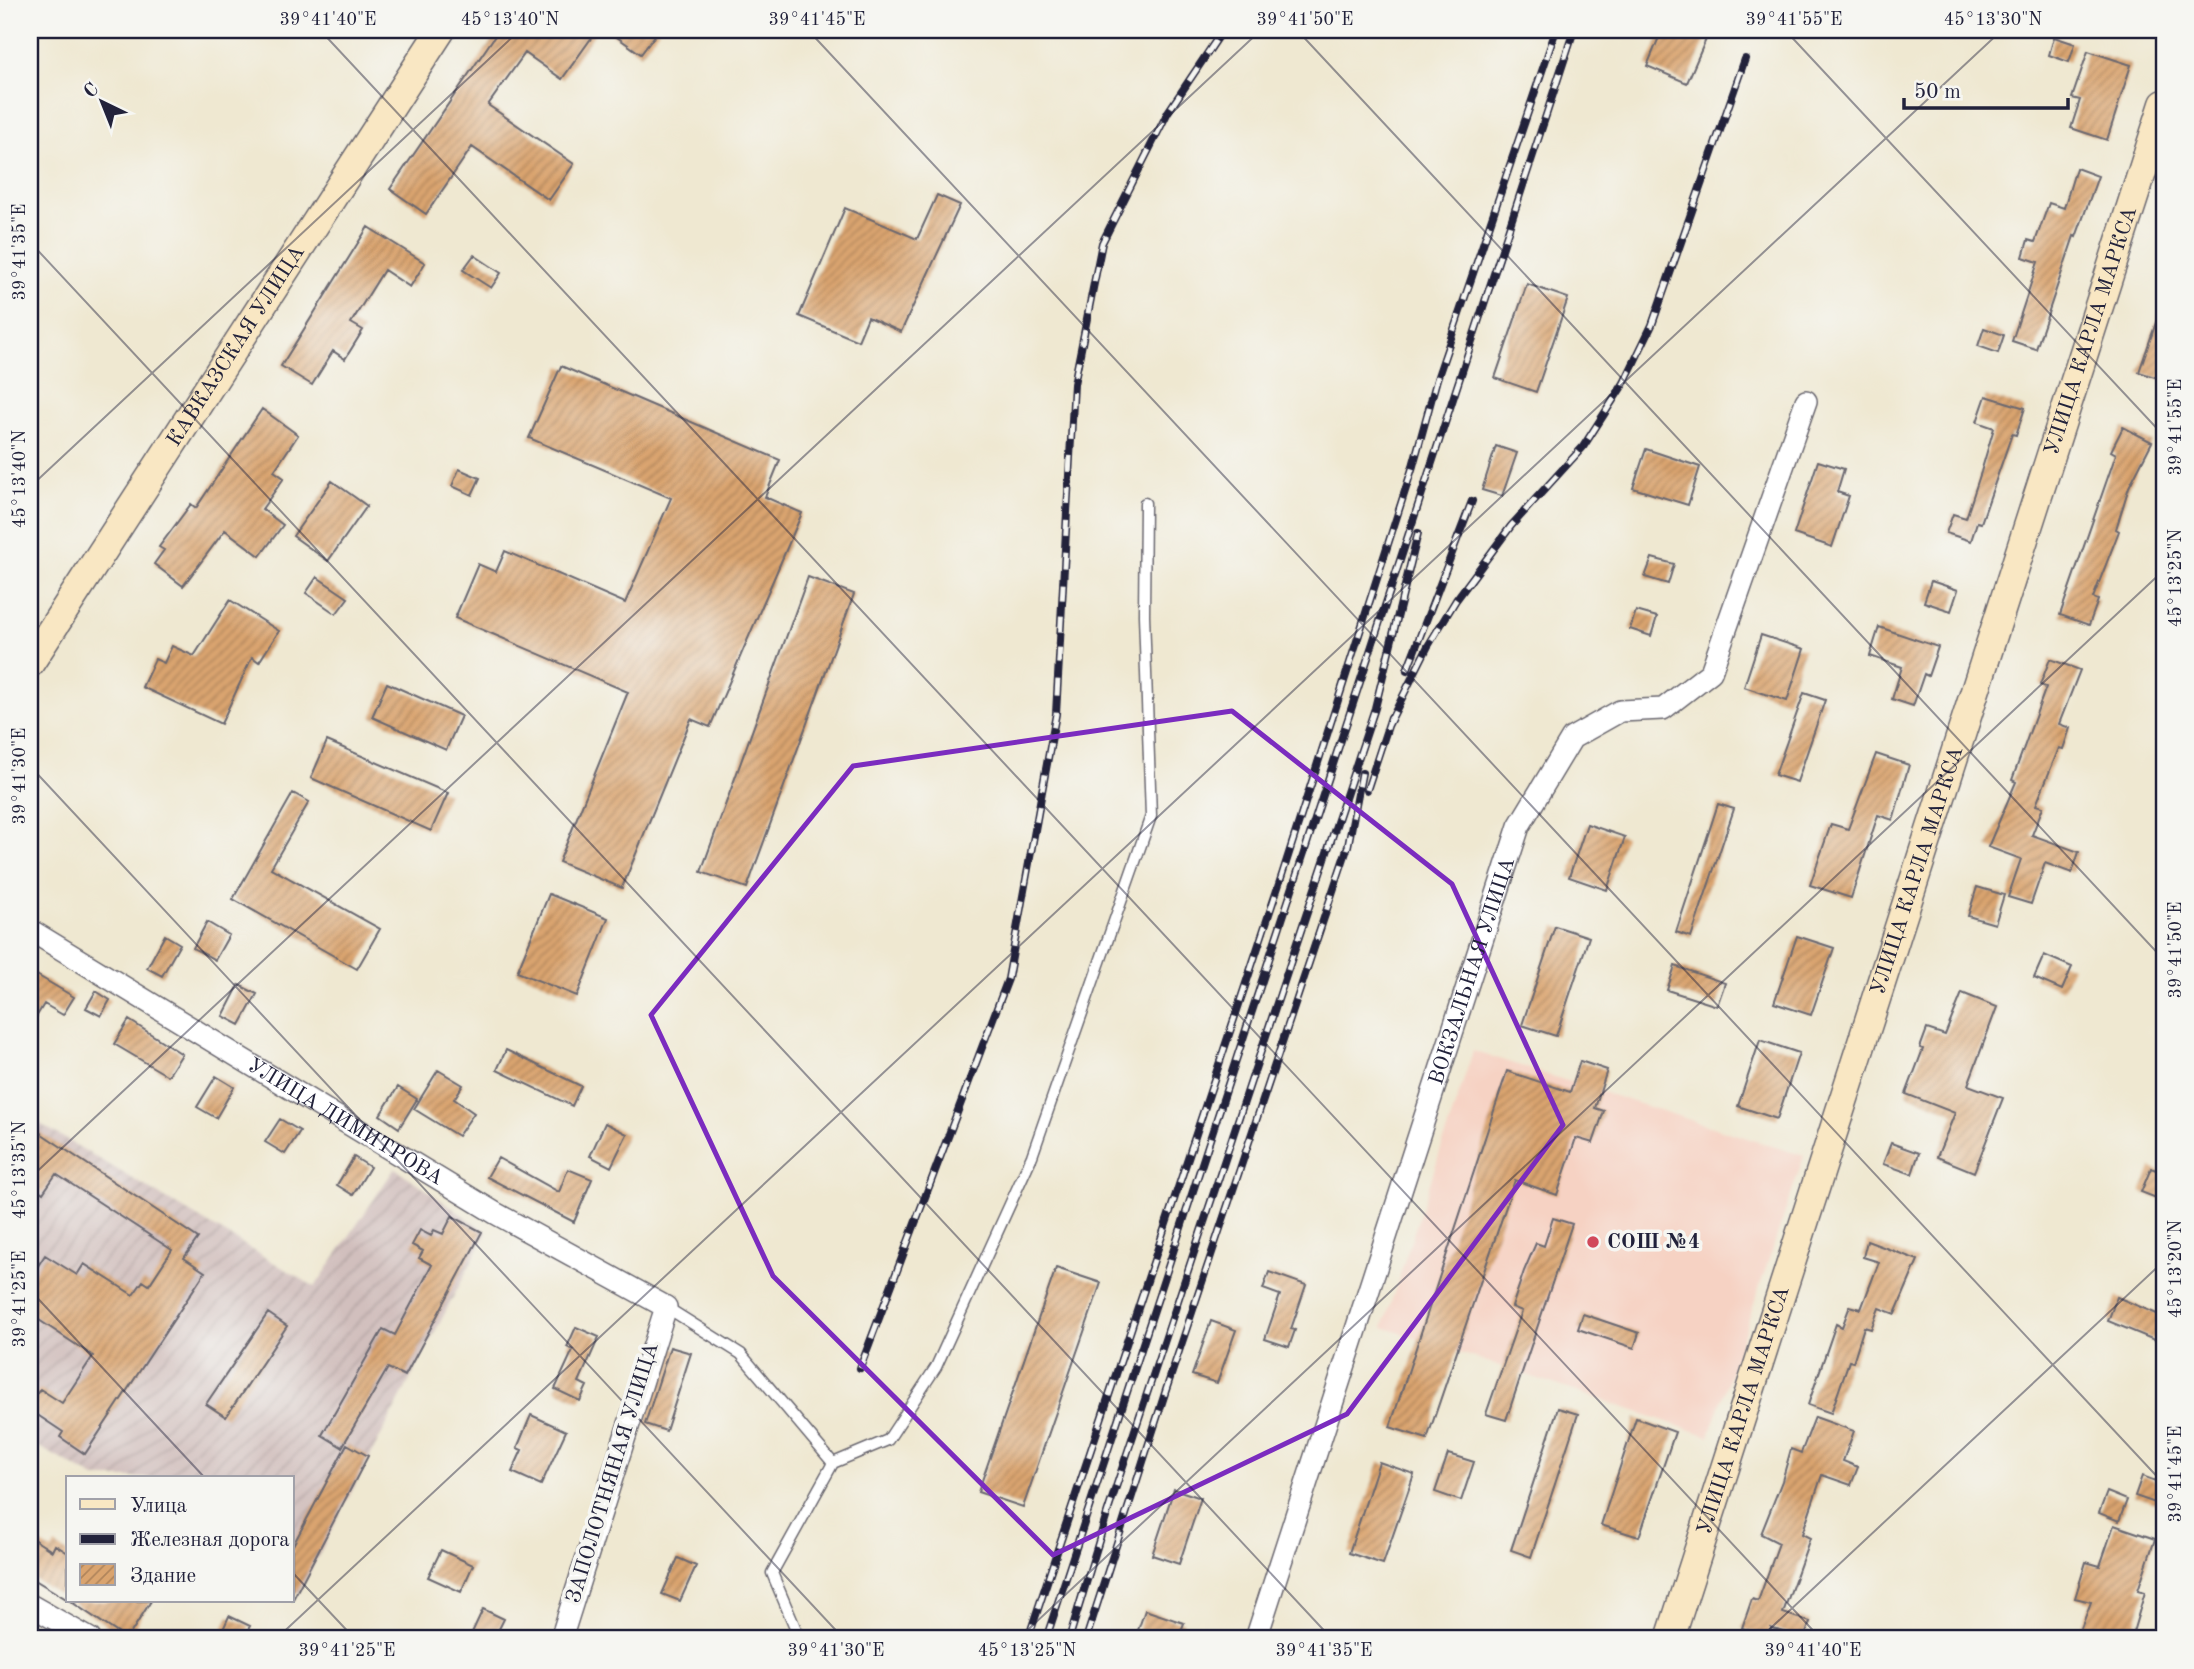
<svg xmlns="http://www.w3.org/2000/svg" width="2194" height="1669" font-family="'Old Standard TT',serif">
	<defs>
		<pattern id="industrial-furrows" width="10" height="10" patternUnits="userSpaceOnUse" patternTransform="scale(1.75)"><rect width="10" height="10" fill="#d1bfbd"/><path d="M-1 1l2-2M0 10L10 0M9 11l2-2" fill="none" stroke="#b3a4a3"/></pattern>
		<pattern id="building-hatch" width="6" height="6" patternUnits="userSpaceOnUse" patternTransform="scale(1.75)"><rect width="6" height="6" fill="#daa46f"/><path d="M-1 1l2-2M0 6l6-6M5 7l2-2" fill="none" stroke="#b0855c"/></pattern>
	</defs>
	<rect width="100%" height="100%" fill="#f6f6f2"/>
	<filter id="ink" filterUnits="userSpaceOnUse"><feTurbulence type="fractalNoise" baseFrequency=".0143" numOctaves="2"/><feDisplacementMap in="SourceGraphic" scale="14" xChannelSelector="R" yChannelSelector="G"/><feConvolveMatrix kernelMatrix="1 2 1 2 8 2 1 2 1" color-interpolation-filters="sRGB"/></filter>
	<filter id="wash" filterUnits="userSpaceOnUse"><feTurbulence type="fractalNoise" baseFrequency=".00686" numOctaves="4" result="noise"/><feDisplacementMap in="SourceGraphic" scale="28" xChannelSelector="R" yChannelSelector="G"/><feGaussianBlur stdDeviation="1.57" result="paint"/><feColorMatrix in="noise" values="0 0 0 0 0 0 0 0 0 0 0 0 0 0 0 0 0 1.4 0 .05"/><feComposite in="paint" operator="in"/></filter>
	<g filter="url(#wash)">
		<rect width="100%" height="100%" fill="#efe8d1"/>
		<path fill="#f6d2c3" d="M1473,1051L1804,1156L1709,1436L1383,1327Z"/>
		<path fill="url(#industrial-furrows)" d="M30,1118L315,1287L395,1168L487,1232L299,1593L292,1589V1478H95L30,1442Z"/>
		<g id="blocks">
			<path fill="url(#building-hatch)" d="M499,30H597L562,79L525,53L488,105L574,164L549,200L472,147L426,214L390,189Z
				M607,30H659L641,54Z
				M1662,30H1710L1687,83L1647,66Z
				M2054,37L2075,44L2069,62L2049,55Z
				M2088,51L2131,65L2107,140L2071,128L2080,100L2072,98Z
				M2076,168L2098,176L2076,237L2074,236L2036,349L2012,341L2038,262L2023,257L2028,240L2035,242L2049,203L2064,208Z
				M937,195L960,205L901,332L868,317L858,341L799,316L845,208L917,239Z
				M368,227L425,263L410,287L384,270L351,323L363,330L345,359L333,351L312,385L281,366Z
				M474,255L501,273L491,288L463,270Z
				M1527,284L1568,298L1536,392L1495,378Z
				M2161,308H2164V380L2139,372Z
				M1984,328L2004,335L1998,353L1978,346Z
				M561,366L780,460L765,497L802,513L710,727L691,719L622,888L559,862L628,692L455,618L478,564L496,572L505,551L625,603L671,498L529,438Z
				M1986,396L2025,408L2016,435L2012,434L1981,523L1977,522L1971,541L1946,533L1953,514L1966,518L1981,472L1994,428L1977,422Z
				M262,409L298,435L274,471L284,478L262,509L283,525L260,556L225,530L183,586L154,564L164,550L159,547L191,504L196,508Z
				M2123,427L2152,442L2129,487L2116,529L2119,531L2093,598L2098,600L2089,625L2060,615L2116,454L2111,451Z
				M1496,446L1517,453L1502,496L1482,490Z
				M1646,449L1700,467L1688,505L1633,488Z
				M1818,461L1844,469L1837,492L1849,496L1832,547L1794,534Z
				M459,469L480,478L472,495L452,486Z
				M332,481L367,506L328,561L293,536Z
				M1652,558L1674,564L1668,584L1645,577Z
				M317,577L348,598L336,614L306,593Z
				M808,577L854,594L747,888L701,872Z
				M1931,581L1958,590L1951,611L1924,602Z
				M230,600L279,631L259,662L252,657L221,724L142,687L155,659L164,663L172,646L194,656Z
				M1636,611L1657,617L1651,636L1630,629Z
				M1879,627L1938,647L1928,676L1924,674L1913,706L1892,699L1902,667L1870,656Z
				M1761,635L1804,649L1787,701L1744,687Z
				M2050,659L2080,670L2059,724L2070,728L2063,749L2059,748L2036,805L2043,807L2032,835L2079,852L2072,873L2045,863L2031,904L2008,897L2021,859L1988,847L2016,782L2012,780L2046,687L2040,685Z
				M387,683L461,716L446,750L372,717Z
				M1804,693L1825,700L1797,782L1775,775Z
				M327,741L448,793L431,831L311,778Z
				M1876,754L1909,765L1893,820L1878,815L1851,898L1810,885L1831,824L1848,829Z
				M293,793L309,802L271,868L380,929L357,969L233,899Z
				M1718,804L1734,809L1691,937L1676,932Z
				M1587,824L1625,837L1607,890L1569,877Z
				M1977,887L2004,895L1995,924L1968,916Z
				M549,894L608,918L577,996L517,972Z
				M207,922L229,935L215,960L193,948Z
				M1555,926L1589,937L1556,1036L1522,1025Z
				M165,935L180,944L162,976L147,968Z
				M1797,936L1834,948L1811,1015L1774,1003Z
				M2044,955L2072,967L2062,990L2034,978Z
				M1675,966L1725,983L1717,1006L1667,990Z
				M30,971L74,997L63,1015L44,1004L30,1027Z
				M239,985L257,994L240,1025L223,1016Z
				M96,991L110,1000L101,1016L86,1008Z
				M1962,993L1997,1007L1968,1085L2003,1098L1974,1172L1937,1157L1955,1113L1906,1094L1923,1049L1920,1048L1927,1029L1945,1035Z
				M129,1020L182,1054L168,1076L114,1044Z
				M1760,1040L1799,1053L1777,1119L1738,1106Z
				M506,1050L581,1086L572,1106L497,1070Z
				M1580,1061L1607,1070L1595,1108L1604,1111L1593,1143L1576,1138L1557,1195L1515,1180L1427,1439L1390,1427L1507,1071L1570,1092Z
				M438,1070L463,1085L454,1099L474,1113L458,1136L414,1109Z
				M216,1076L234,1087L216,1118L197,1107Z
				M398,1087L417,1099L399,1128L380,1115Z
				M280,1119L300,1131L285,1154L265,1142Z
				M605,1123L627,1134L611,1167L590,1156Z
				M30,1126L198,1238L184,1258L205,1272L85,1454L60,1437L63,1432L30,1410V1404L40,1389L62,1403L93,1356L30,1314V1278L45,1255L77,1275L84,1264L133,1295L143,1281L149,1285L172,1250L56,1174L43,1193L30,1184Z
				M1891,1143L1919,1153L1912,1174L1883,1164Z
				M354,1157L370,1167L353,1195L337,1185Z
				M498,1158L559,1192L568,1169L592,1179L574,1222L487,1177Z
				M2151,1168L2164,1173V1201L2141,1192Z
				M452,1216L482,1232L405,1376L388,1368L342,1447L322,1435L383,1329L395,1335L432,1265L419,1258L423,1251L412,1245L420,1230L431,1236L434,1230L443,1234Z
				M1553,1218L1572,1224L1506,1420L1486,1414L1522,1311L1512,1307L1524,1271L1536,1243L1544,1246Z
				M1867,1241L1918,1260L1895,1314L1879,1308L1871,1329L1864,1327L1853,1362L1849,1361L1831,1413L1808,1405L1836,1324L1842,1327L1850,1306L1861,1309L1879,1262L1863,1257Z
				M1056,1268L1101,1283L1023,1507L978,1492Z
				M1269,1272L1306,1285L1291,1329L1295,1330L1289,1347L1265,1339L1280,1295L1263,1289Z
				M2117,1297L2164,1317V1344L2108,1321Z
				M268,1313L287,1326L226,1417L206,1404Z
				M1583,1314L1639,1333L1634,1348L1578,1329Z
				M1211,1321L1236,1330L1217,1383L1192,1375Z
				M576,1327L599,1337L579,1382L587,1386L580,1401L555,1389L573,1350L567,1347Z
				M670,1347L691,1353L666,1431L645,1424Z
				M1558,1408L1578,1414L1531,1557L1511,1550Z
				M531,1415L566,1431L541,1485L512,1472L522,1450L517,1448Z
				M1815,1417L1854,1431L1843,1461L1858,1467L1851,1485L1822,1475L1802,1534L1810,1538L1783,1613L1810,1622L1804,1639L1771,1628L1768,1638L1742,1628L1752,1599L1758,1601L1779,1543L1761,1534L1782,1481L1791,1449L1801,1453Z
				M1636,1418L1675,1432L1639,1537L1601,1525Z
				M347,1444L368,1456L292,1601V1547Z
				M1448,1454L1474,1462L1461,1501L1435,1492Z
				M1379,1462L1414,1474L1383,1564L1349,1553Z
				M2142,1476L2164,1484V1506L2135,1496Z
				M1174,1489L1201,1498L1179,1564L1152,1555Z
				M2107,1492L2127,1500L2119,1521L2099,1513Z
				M2114,1525L2155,1539L2138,1590L2145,1592L2131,1639H2077L2091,1602L2075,1598L2086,1562L2100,1566Z
				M30,1537L52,1551L55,1545L68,1553V1600L30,1577Z
				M441,1550L473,1565L461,1592L428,1577Z
				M678,1558L696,1566L680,1601L662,1594Z
				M70,1601H151L127,1639Z
				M483,1609L504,1619L494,1639H469Z
				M1145,1610L1184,1623L1178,1639H1135Z
				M229,1616L250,1626L243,1639H232L221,1634Z"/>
		</g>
	</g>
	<g filter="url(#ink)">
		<use href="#blocks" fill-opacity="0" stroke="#6a6770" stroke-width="2"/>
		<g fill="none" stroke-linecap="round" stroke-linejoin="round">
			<g stroke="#6a6770" stroke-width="13">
				<path id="lane" d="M666,1307L741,1354L833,1463L772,1573L800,1639
					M833,1463L888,1440L936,1367L1032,1156L1151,816L1144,615L1145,503"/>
			</g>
			<g stroke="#6a6770" stroke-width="24">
				<g id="street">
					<path id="s1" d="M30,930L495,1213L666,1307L561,1639"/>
					<path d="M30,1605L90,1639"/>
					<path id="s2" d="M1256,1639L1519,826L1572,738L1620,711L1663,709L1711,672L1806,401"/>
				</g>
			</g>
			<g stroke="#6a6770" stroke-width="31">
				<g id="secondary">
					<path id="s3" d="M30,663L441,30"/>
					<path id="s4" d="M1670,1639L2164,104"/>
				</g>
			</g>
			<use href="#lane" stroke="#fff" stroke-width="10"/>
			<use href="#street" stroke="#fff" stroke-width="21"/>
			<use href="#secondary" stroke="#f9e7c3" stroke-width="28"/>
			<g stroke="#22223b" stroke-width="8">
				<path id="rail" d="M1407,670L1472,501
					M1388,726L1428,646L1456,600L1511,526L1583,447L1624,383L1652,325L1745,59
					M1367,790L1391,717
					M860,1368L1008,979L1056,714L1074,384L1102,243L1168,112L1223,30
					M1028,1639L1282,875L1413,466L1437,379L1556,30
					M1046,1639L1574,30
					M1069,1639L1108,1511L1375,708L1418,533
					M1086,1639L1166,1390L1348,846L1362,773"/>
			</g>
			<use href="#rail" stroke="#f6f6f2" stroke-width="5" stroke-dasharray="16" stroke-linecap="butt"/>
		</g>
	</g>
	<path fill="none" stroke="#7b2cbf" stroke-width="5" stroke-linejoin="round" d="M1232,711L1452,884L1563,1125L1347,1414L1053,1555L773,1276L651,1015L853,766Z"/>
	<path fill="none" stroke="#22223b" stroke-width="2" stroke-opacity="0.45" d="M320,30L1821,1639M808,30L2164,1484M1297,30L2164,960M1785,30L2164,436M30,242L1332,1639M30,487L520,30M30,766L844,1639M30,1178L1261,30M30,1290L205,1478M292,1572L355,1639M276,1639L2002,30M1018,1639L2164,570M1759,1639L2164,1261"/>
	<circle fill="#d1495b" stroke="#f6f6f2" stroke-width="2.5" cx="1593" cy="1242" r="7"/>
	<g text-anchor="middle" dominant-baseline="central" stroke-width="7" stroke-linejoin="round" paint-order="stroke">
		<g font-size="21" fill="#22223b" stroke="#f6f6f2">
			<text stroke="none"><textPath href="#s4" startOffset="1374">УЛИЦА КАРЛА МАРКСА</textPath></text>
			<text stroke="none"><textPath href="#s3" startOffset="378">КАВКАЗСКАЯ УЛИЦА</textPath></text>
			<text stroke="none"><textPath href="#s4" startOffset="807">УЛИЦА КАРЛА МАРКСА</textPath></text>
			<text stroke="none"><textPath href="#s2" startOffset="702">ВОКЗАЛЬНАЯ УЛИЦА</textPath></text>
			<text stroke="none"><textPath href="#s1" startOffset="369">УЛИЦА ДИМИТРОВА</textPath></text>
			<text stroke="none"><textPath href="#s4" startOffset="240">УЛИЦА КАРЛА МАРКСА</textPath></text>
			<text transform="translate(613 1473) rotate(-73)">ЗАПОЛОТНЯНАЯ УЛИЦА</text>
		</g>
		<g font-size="21" font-weight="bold" fill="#22223b" stroke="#f6f6f2" text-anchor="start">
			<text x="1607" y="1242">СОШ №4</text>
		</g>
	</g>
	<rect width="2194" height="1669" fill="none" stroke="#f6f6f2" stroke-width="77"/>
	<rect x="66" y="1476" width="228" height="126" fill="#f6f6f2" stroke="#a1a1a9" stroke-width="2"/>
	<rect x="80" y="1499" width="35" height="10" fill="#f9e7c3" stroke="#a1a1a9" stroke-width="2"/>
	<text x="130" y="1512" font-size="21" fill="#22223b">Улица</text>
	<rect x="80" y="1534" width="35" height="10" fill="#22223b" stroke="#a1a1a9" stroke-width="2"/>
	<text x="130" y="1546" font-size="21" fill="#22223b">Железная дорога</text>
	<rect x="80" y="1564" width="35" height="21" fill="url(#building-hatch)" stroke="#a1a1a9" stroke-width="2"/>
	<text x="130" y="1582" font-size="21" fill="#22223b">Здание</text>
	<g transform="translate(102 102) rotate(317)" stroke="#f6f6f2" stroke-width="5" paint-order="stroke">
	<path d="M0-5L12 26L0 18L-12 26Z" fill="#22223b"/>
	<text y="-10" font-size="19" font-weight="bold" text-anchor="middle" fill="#22223b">С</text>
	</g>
	<path d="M1904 98v10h164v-10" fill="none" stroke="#22223b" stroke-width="3.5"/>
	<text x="1914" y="98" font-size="21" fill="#22223b" stroke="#f6f6f2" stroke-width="5" paint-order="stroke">50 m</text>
	<rect x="38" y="38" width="2118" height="1592" fill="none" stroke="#22223b" stroke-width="2.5"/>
	<g font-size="18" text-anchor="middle" fill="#22223b">
		<text x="328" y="25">39°41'40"E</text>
		<text x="510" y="25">45°13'40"N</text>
		<text x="817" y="25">39°41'45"E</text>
		<text x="1305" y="25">39°41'50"E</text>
		<text x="1794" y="25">39°41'55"E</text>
		<text x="1993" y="25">45°13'30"N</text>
		<text transform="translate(19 252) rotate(-90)" y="6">39°41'35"E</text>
		<text transform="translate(2175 427) rotate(-90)" y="6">39°41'55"E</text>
		<text transform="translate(19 479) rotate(-90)" y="6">45°13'40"N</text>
		<text transform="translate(2175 578) rotate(-90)" y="6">45°13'25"N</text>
		<text transform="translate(19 776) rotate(-90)" y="6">39°41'30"E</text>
		<text transform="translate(2175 950) rotate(-90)" y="6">39°41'50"E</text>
		<text transform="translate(19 1170) rotate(-90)" y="6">45°13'35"N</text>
		<text transform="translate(2175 1269) rotate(-90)" y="6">45°13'20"N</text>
		<text transform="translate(19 1299) rotate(-90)" y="6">39°41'25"E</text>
		<text transform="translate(2175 1474) rotate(-90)" y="6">39°41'45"E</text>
		<text x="347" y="1656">39°41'25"E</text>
		<text x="836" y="1656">39°41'30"E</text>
		<text x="1027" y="1656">45°13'25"N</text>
		<text x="1324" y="1656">39°41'35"E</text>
		<text x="1813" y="1656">39°41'40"E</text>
	</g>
</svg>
